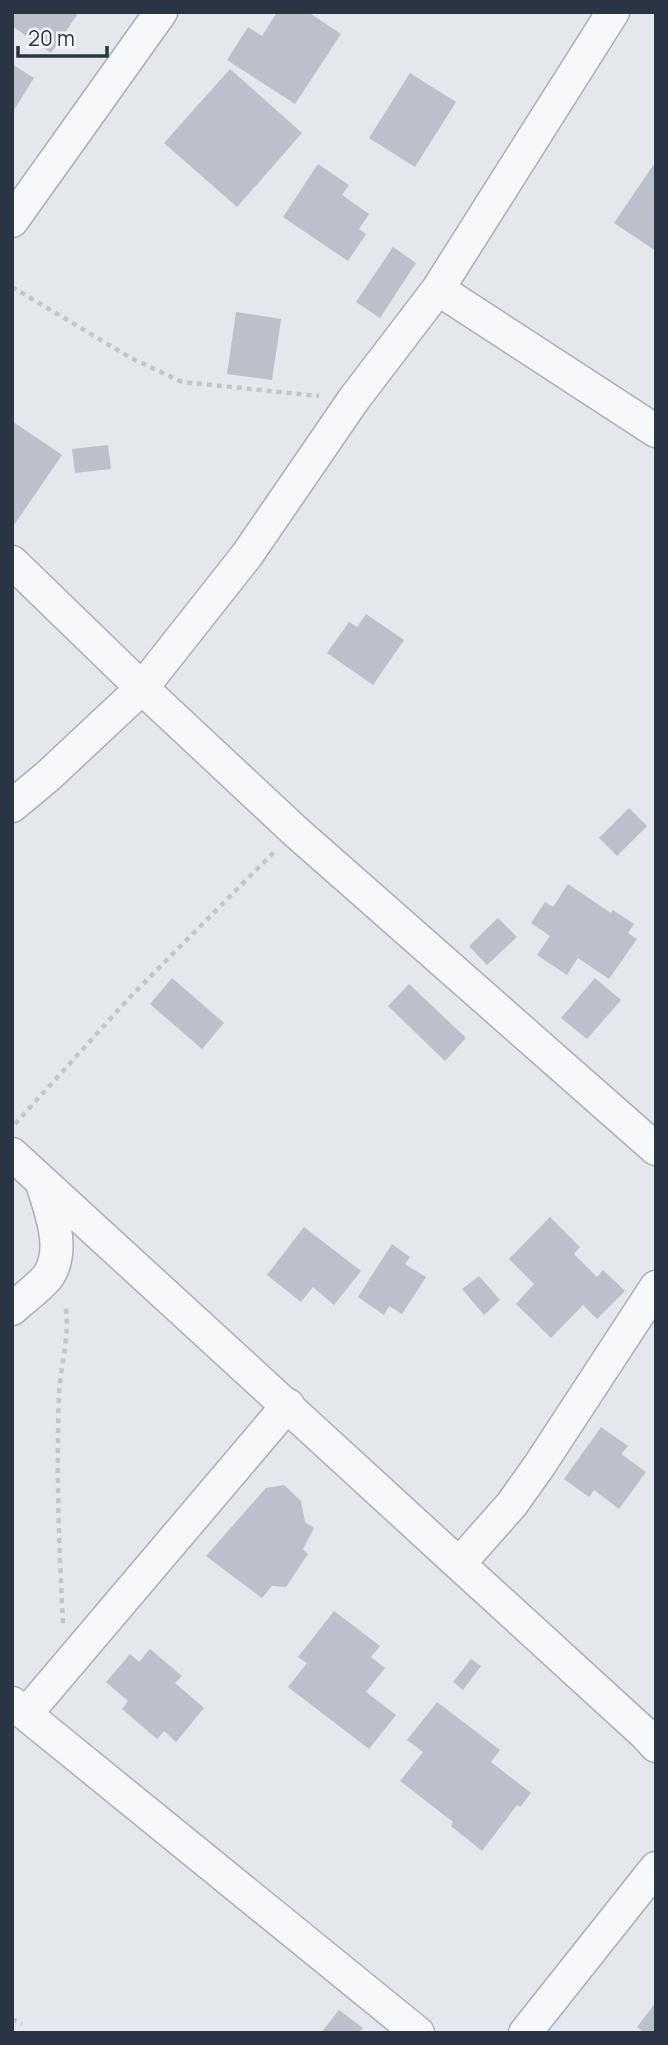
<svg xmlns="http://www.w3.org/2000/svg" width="668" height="2045" font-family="Manrope,sans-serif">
	<rect width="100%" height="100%" fill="#e4e7ec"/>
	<path fill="#bbc0ca" d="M12,12H79L51,53L12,26Z
		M277,12H308L341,34L295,104L227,60L248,27L262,36Z
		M12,64L34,78L12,113Z
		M230,69L302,133L237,207L164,143Z
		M410,73L456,102L415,167L369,138Z
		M656,161V251L614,223Z
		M318,164L349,185L342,195L369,214L359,229L366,234L348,261L283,217Z
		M393,247L416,263L380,318L356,302Z
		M236,312L281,319L272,380L227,374Z
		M12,421L62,455L12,528Z
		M108,445L111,469L75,473L72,449Z
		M366,614L404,640L373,685L327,653L349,622L357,627Z
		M629,808L647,826L617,856L599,838Z
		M568,884L611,913L613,910L634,924L628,933L637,939L609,979L578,958L567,975L537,955L550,936L531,923L545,902L553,907Z
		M498,918L517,937L487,965L469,946Z
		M172,978L224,1023L202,1049L150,1004Z
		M595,978L621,1000L587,1039L561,1018Z
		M409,984L466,1038L445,1061L388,1006Z
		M550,1217L580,1247L574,1254L597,1277L603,1270L625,1291L597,1319L583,1305L551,1338L516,1304L534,1284L509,1259Z
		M304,1227L361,1271L334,1305L313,1287L301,1302L267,1275Z
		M392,1244L410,1257L405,1264L426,1277L402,1314L389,1306L384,1315L358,1297Z
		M479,1276L500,1300L484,1315L462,1289Z
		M601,1427L628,1446L621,1454L646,1472L619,1509L594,1490L589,1497L564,1479Z
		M284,1485L301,1501L305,1522L314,1528L303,1549L308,1554L286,1587L272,1586L262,1598L206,1556L266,1488Z
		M334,1611L380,1646L371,1657L385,1668L366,1692L396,1715L369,1749L288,1687L307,1663L298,1657Z
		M150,1649L182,1676L175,1683L204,1708L176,1742L164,1731L157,1739L122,1709L128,1701L106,1682L130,1654L139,1662Z
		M471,1659L481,1666L463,1690L453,1682Z
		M437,1702L500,1750L491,1762L531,1793L520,1807L517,1805L482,1851L451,1826L453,1822L400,1781L423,1752L407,1740Z
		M656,2002V2033H645L637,2027Z
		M339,2010L363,2028L359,2033H321Z"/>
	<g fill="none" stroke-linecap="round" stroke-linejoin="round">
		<g stroke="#a9aeb7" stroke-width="35">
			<path id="minor" d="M12,221L161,12
				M438,289L656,431
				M12,562L142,688L295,831L656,1149
				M12,806L48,776L142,688L247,555L354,399L438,289L613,12
				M12,1154L459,1564
				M656,1287L539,1466L512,1504L459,1564L645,1734L656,1746
				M12,1309C23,1299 41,1286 49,1275C66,1247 50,1211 42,1183
				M12,1703L418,2033
				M26,1714L288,1405
				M525,2033L656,1868"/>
		</g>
		<path stroke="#c2c5cb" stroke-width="4.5" stroke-dasharray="5 5" stroke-linecap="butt" d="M12,287L131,358L182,382L319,396
			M15,1124L131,996L274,852
			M63,1623C59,1547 56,1471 59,1395C60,1365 71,1334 65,1304
			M12,2019L22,2024"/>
		<use href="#minor" stroke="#f7f8fa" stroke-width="32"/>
	</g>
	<rect width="668" height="2045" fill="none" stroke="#2b3445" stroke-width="28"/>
	<path d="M18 46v10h89v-10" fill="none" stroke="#2b3445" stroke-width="3.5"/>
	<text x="28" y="46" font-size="21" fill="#2b3445" stroke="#f4f6f9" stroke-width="5" paint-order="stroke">20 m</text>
</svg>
